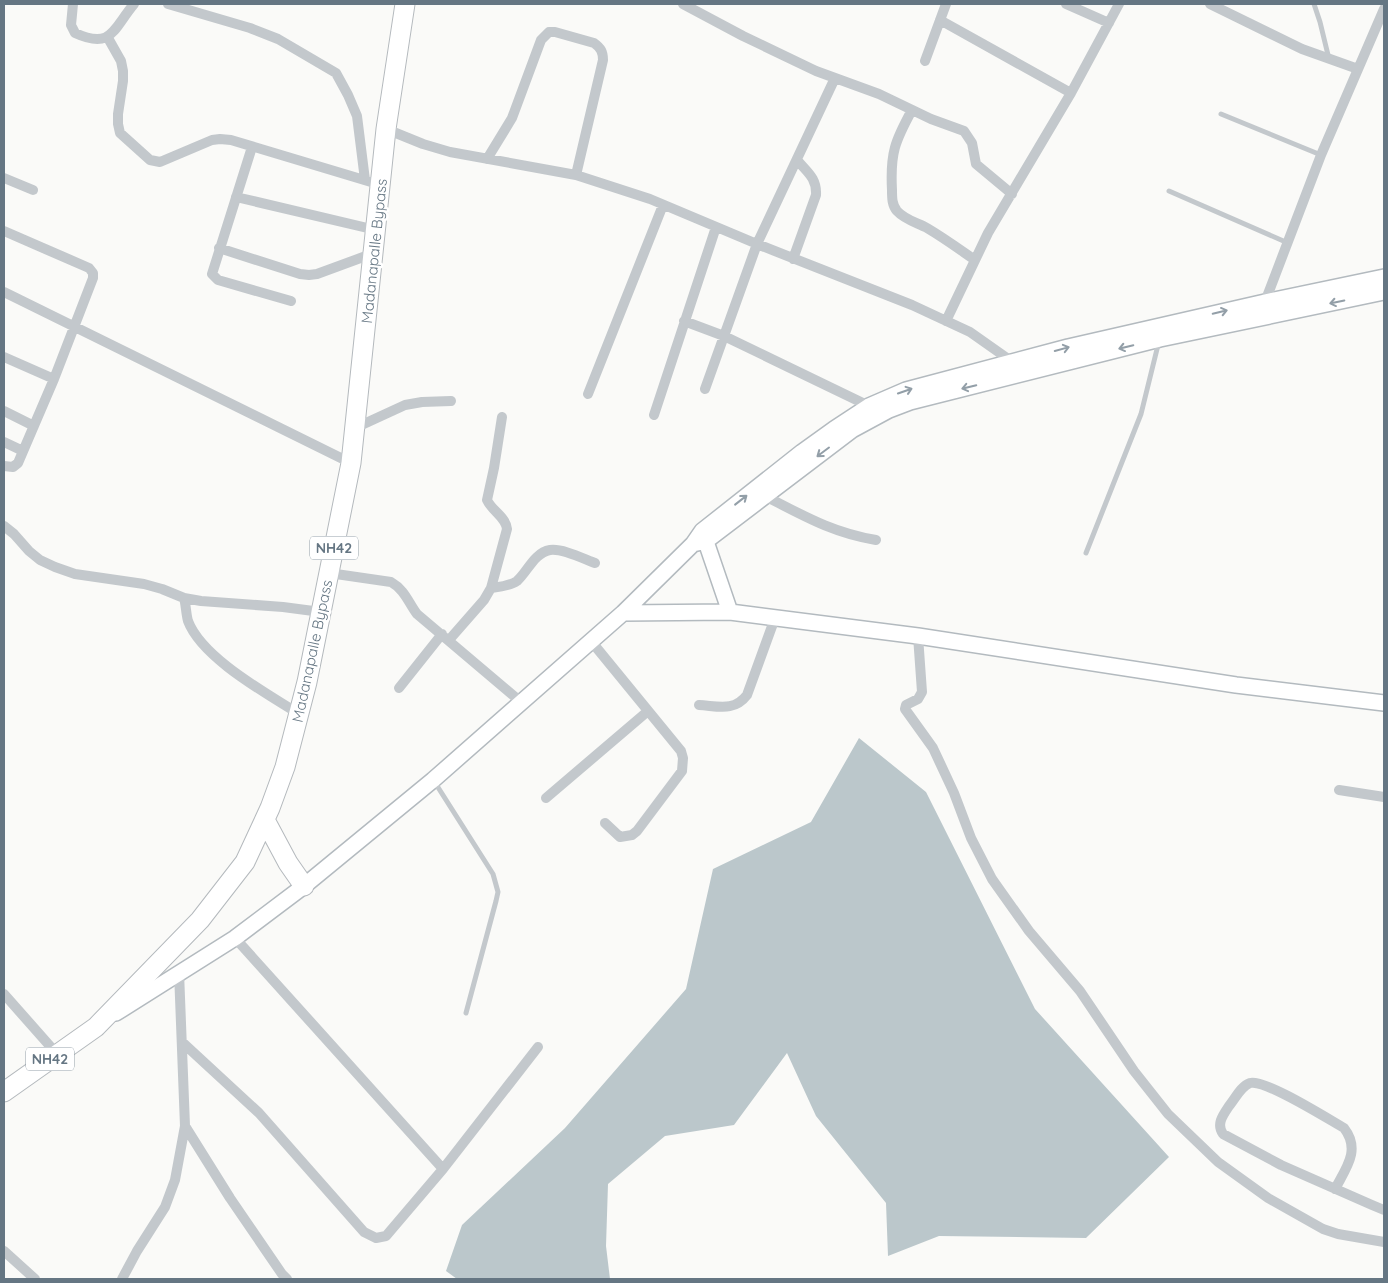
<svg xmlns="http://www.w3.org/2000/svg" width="1388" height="1283" font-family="Quicksand,sans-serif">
	<rect width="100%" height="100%" fill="#fafaf8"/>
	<path fill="#bbc7cb" d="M859,738L926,792L1035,1009L1169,1157L1086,1238L939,1236L888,1256L886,1203L816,1116L787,1053L734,1125L665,1136L608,1184L606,1246L610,1279H457L446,1271L462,1225L565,1128L686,989L713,869L811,822Z"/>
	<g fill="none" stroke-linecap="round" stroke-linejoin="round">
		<g stroke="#b3babf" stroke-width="18">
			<path id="secondary" d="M703,533L730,612
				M693,544L706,541L852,430L889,410L910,402L1160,339L1384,292
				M623,613L730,612L918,636L1236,685L1384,703
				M116,1013L235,938L304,886L433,780L623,613L693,544L702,531L802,452L834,429L869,406L906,390L1068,347L1265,302L1384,277"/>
		</g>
		<g stroke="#b4b9bd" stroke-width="21">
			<path id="highway" d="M265,820L288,863L304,886
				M4,1092L96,1027L200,920L245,862L270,808L285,767L307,682L351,463L386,129L405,4"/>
		</g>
		<path stroke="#c3c8cc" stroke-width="5" d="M1314,4L1320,22L1329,59
			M1221,114L1321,155
			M1169,191L1288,243
			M1086,553L1141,414L1159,341
			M434,781L493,874L498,892L496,901L466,1013"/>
		<path stroke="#c3c8cc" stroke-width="10" d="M73,4L71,25L75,33C112,50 113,29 134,4
			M168,4L250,28L278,39L336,73L348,95L357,116L365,180
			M683,4L743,36L816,71L879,94L931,119L964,131L972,143L976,164L1012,194
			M1066,4L1109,23
			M1210,4L1302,49L1358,69
			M940,20L1071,93
			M108,38L121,61L123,71V81L118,114V124L120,133L150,160L160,162L212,140L220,139L231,140L381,185
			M925,61L946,4
			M912,110C895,141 890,153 892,190C892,198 892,205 897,211C905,220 918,223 927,228C944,238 959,249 975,260
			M386,129L423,144L450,152L576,175L650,199L757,244L912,305L970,332L1014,363
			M252,147L212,274L218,280L291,301
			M487,159L512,118L541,40L549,32H555L594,43C601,48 603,52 603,60L576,175
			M4,178L33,190
			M236,197L376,230
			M4,231L89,268L93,273V278L54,379L18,463L13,467L4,466
			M219,248L300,274L309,275L317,274L374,253
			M793,259L816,195C817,178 807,172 797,160
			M4,292L351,463
			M1263,307L1321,155L1384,9
			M684,321L724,336L869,406
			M946,321L988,233L1071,93L1119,4
			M4,357L54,379
			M705,389L757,244L835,78
			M588,394L663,205
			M4,411L34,426
			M654,415L716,227
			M355,428L405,405L422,402L451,401
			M4,442L23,451
			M765,496C804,516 833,533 876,540
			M4,526L14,534L29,551L40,560L55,567L75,574L144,584L162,589L184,598L201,601L283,607L321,612
			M329,573L391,582C405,590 408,602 417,614L521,702
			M491,588C499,587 510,586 517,581C528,571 534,553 550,550C562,548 584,559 595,563
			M184,598C186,605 186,614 188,621C202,658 266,693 299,714
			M918,636L922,692L918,699L906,705L905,709L933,748L954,793L971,838L992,879L1029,931L1080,991L1134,1071L1168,1114L1218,1162L1268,1198L1323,1229L1338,1234L1384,1242
			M449,640L484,600L491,588L507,529C506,517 492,511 487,500L494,468L502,417
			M591,641L681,751L683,758L682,771L637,831L632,835L620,837L605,823
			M399,688L442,634
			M699,705C718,706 734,712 747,695L775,618
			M1339,790L1384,797
			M546,798L648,711
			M235,938L443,1169
			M4,994L57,1054
			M182,1042L259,1113L364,1232L376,1238L386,1236L443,1169L538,1047
			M185,1126L230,1198L282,1274L287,1279
			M1335,1189C1346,1168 1361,1150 1344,1128C1328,1119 1265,1079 1250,1083C1241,1086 1235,1099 1229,1106C1223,1115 1216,1124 1223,1134L1281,1165L1372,1205L1384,1210
			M4,1251L35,1279
			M122,1279L137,1251L165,1207L175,1180L185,1126L179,972"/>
		<use href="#secondary" stroke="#fff" stroke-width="15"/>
		<use href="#highway" stroke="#fff" stroke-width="19"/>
	</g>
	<defs><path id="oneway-shaft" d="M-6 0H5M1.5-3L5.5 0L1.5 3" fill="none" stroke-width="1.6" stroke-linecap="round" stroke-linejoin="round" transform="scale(1.25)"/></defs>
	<g stroke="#939fa8">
		<use href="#oneway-shaft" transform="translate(1337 302) rotate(168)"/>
		<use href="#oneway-shaft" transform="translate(1220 312) rotate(-13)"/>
		<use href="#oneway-shaft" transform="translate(1126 347) rotate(167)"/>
		<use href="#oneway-shaft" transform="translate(1062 349) rotate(-15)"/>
		<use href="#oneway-shaft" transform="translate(969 387) rotate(166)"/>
		<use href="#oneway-shaft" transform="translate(905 391) rotate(-19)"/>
		<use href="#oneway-shaft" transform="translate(823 452) rotate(143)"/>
		<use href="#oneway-shaft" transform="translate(741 500) rotate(-38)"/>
	</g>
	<g text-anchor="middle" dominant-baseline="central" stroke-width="5" stroke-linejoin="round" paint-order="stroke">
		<g fill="#fff" stroke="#939fa8" stroke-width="1">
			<rect x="310" y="536.5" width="48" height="23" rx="4"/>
			<rect x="26" y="1047.5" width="48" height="23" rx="4"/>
		</g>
		<g font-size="14" font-weight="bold" fill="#657683">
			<text x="334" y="548">NH42</text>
			<text x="50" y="1059">NH42</text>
		</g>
		<g font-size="15" fill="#657683" stroke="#fff">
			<text transform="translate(374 251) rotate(-84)">Madanapalle Bypass</text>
			<text transform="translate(312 651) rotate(-78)">Madanapalle Bypass</text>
		</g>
	</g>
	<rect width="1388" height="1283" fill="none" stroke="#657683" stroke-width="10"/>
</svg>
